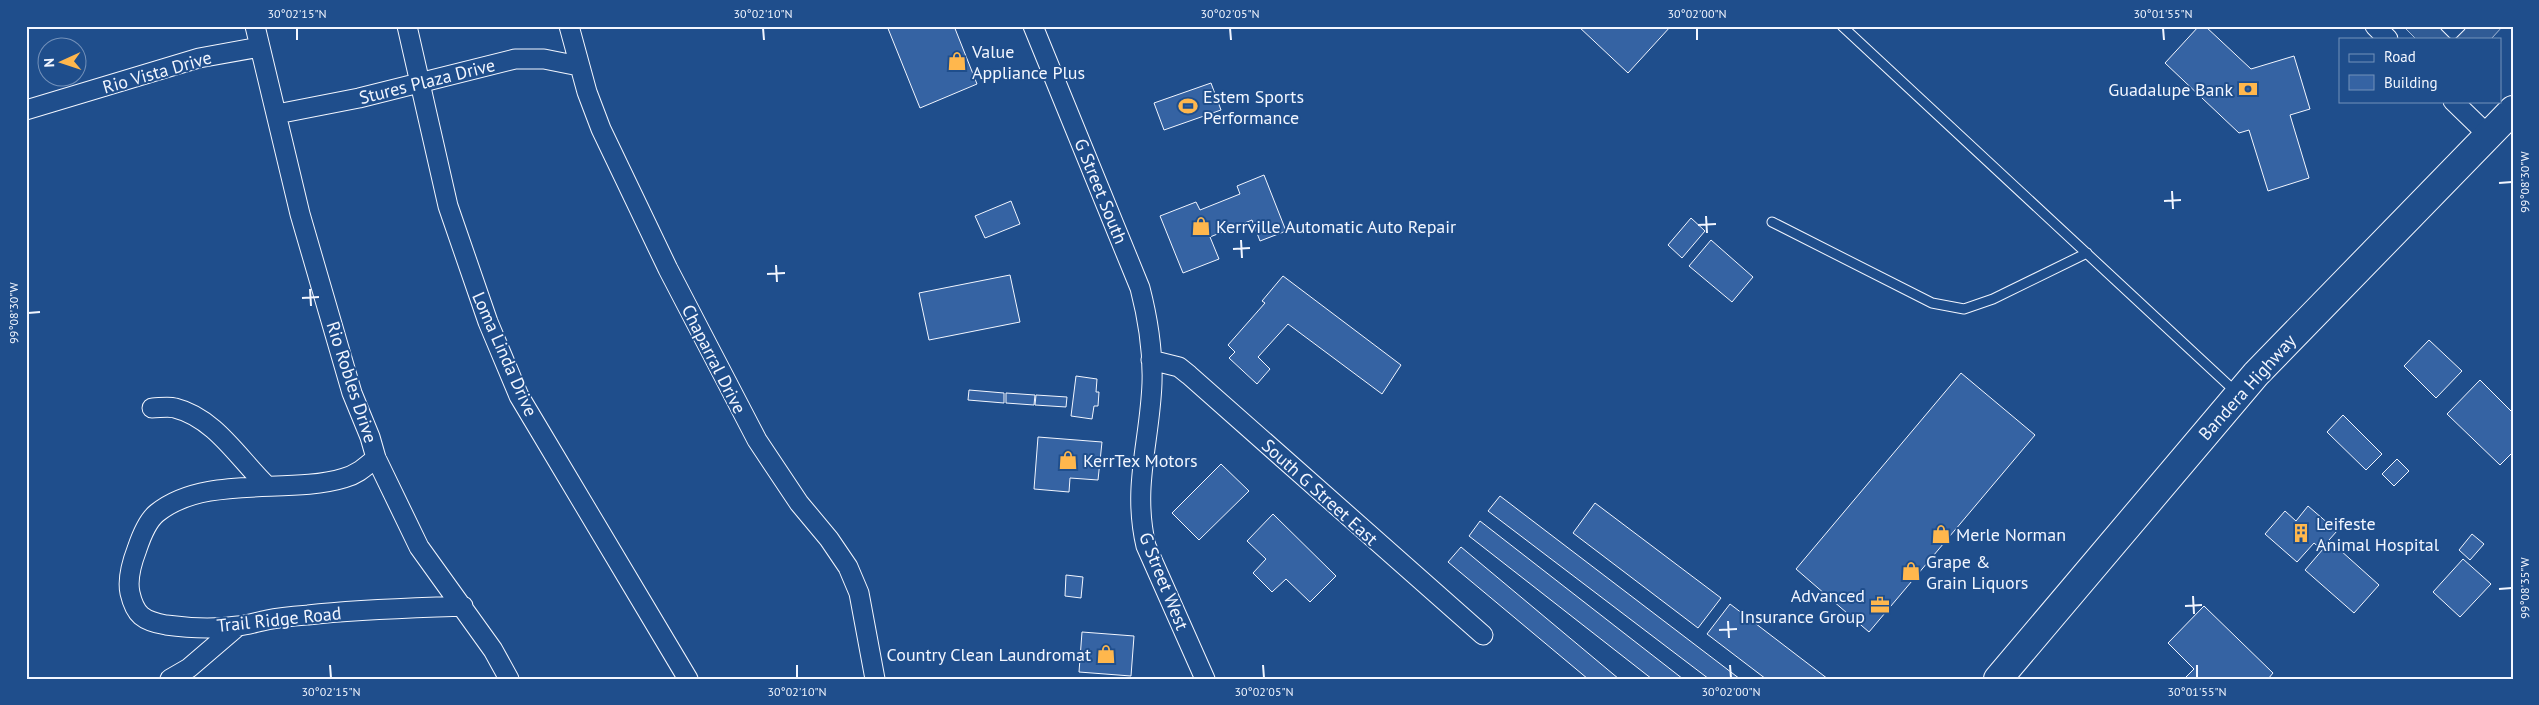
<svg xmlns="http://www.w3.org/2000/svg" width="2539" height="705" font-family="'PT Sans',sans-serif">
	<rect width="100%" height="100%" fill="#1f4e8c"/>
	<path fill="#305b95" stroke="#a8bbd7" d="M2403,26H2503L2491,39H2416Z"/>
	<path fill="#3563a3" stroke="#f2f6ff" d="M887,26H954L977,84L920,108Z
		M1578,26H1671L1628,73Z
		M2199,26H2205L2251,69L2294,56L2310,109L2290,115L2309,178L2268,191L2249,130L2239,133L2165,63Z
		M1211,83L1221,110L1164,130L1154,103Z
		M1264,175L1286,231L1260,241L1252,220L1210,237L1219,259L1183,273L1160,216L1196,202L1200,210L1240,194L1237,186Z
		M1011,201L1020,224L985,238L975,216Z
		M1691,218L1705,231L1682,258L1668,245Z
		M1711,240L1753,277L1732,302L1689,266Z
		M1010,275L1020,322L929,340L919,293Z
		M1283,276L1401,365L1382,394L1288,324L1258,357L1270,369L1257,384L1229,358L1235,352L1228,345L1265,303L1262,301Z
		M2429,340L2462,371L2436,398L2404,366Z
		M1961,373L2035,435L1869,632L1796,569Z
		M1076,376L1097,379L1096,392H1099L1098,406H1094L1092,419L1071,416Z
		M2480,380L2513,413V452L2500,465L2447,414Z
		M969,390L1004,393V403L968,400Z
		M1006,393L1035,395L1034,405L1006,403Z
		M1036,395L1067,397L1066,407L1035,405Z
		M2343,415L2382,454L2366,470L2327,432Z
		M1038,437L1102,442L1098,480L1070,478L1069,492L1034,489Z
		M2397,459L2409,471L2394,486L2382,474Z
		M1221,464L1249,491L1199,540L1172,513Z
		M1500,496L1740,679H1709L1488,511Z
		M1595,503L1721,598L1698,628L1573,533Z
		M2308,506L2337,531L2321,549L2314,543L2297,562L2265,534L2285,511L2296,521Z
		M1273,514L1336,576L1310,602L1286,579L1272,592L1253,573L1266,559L1247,541Z
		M1480,521L1683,679H1652L1469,536Z
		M2472,534L2484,544L2470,560L2459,550Z
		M2330,541L2379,585L2354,613L2305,570Z
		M1461,547L1619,679H1588L1448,562Z
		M2463,559L2491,584L2460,617L2433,592Z
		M1066,575L1083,577L1081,598L1065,596Z
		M1730,604L1828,679H1766L1707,634Z
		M2204,606L2273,673L2268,679L2185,678L2194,669L2168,643Z
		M1082,632L1134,636L1131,676L1079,672Z"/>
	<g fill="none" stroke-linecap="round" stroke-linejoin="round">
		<g stroke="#f2f6ff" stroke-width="11">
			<path id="service" d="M1842,26L2237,393
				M2445,26L2453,34L2461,26
				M1772,222L1932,303L1964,309L1993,299L2087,253"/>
		</g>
		<g stroke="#f2f6ff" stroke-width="21">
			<path id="minor" d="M255,26L300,214L352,393L370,437L376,458L419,547L493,650L509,679
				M407,26L448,206L488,322L519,396L688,679
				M569,26L587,92L601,129L668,269L757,440L799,503L829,539L848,567L859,593L875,679
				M1033,26L1140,288C1148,319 1153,351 1152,383C1150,441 1132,487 1146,546L1205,679
				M2375,26L2388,39
				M2453,101L2488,135
				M26,110L199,58L260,47
				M277,114L359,98L515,59H544L579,66
				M1151,360L1179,367L1189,375L1483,635
				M152,408C159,408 168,406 175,408C215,418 239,459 267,486
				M376,458C366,466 357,475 344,478C289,495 205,474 157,513C147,521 141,537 137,549C132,562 127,579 130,593C135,615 143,621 166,625C188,628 215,629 238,626C248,625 257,622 267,620C281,617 295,616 308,615C360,609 412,608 463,606
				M170,679L189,668L238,626"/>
		</g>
		<g stroke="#f2f6ff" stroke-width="30">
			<path id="primary" d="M1998,679L2256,374L2513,110"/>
		</g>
		<use href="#service" stroke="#1f4e8c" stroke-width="9"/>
		<use href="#minor" stroke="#1f4e8c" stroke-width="19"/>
		<use href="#primary" stroke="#1f4e8c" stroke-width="28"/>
	</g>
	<path fill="none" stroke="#f2f6ff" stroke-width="2" d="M297,28V40M763,28L764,40M1230,28L1231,40M1697,28V40M2163,28L2164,40M2499,183L2512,182M2172,191L2173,209M2164,201L2181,200M1706,216L1707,233M1698,225L1716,224M1241,240L1242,258M1233,249L1250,248M776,265L777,282M767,274L785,273M310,289L311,306M302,298L319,297M28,313L40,312M2499,589L2512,588M2193,596L2194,614M2185,606L2202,605M1728,621L1729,638M1719,630L1737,629M330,665L331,678M797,665V678M1263,665L1264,678M1730,665L1731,678M2197,665V678"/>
	<defs>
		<g id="shop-bare" transform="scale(1.5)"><path d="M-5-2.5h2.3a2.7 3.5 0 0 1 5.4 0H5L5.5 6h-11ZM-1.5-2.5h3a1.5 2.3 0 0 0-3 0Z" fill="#ffb74d" stroke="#1f4e8c" stroke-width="2.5" paint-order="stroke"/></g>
		<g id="bank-bare" transform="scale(1.5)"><path d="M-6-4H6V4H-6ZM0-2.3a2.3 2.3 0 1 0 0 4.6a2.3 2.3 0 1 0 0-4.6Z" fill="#ffb74d" stroke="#1f4e8c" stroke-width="2.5" paint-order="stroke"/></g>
		<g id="stadium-bare" transform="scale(1.5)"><path d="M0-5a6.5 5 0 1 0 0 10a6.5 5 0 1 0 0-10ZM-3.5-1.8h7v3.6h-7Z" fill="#ffb74d" stroke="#1f4e8c" stroke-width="2.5" paint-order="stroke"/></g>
		<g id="building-bare" transform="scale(1.5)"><path d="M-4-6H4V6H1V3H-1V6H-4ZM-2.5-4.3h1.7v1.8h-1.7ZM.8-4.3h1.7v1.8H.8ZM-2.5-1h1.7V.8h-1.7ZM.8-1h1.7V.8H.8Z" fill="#ffb74d" stroke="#1f4e8c" stroke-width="2.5" paint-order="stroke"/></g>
		<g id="office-bare" transform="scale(1.5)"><path d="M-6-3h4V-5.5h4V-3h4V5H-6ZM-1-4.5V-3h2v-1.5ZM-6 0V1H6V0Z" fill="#ffb74d" stroke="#1f4e8c" stroke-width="2.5" paint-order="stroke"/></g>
	</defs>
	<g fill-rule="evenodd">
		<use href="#shop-bare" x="957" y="61"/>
		<use href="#bank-bare" x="2248" y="89"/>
		<use href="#stadium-bare" x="1188" y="106"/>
		<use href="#shop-bare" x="1201" y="226"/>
		<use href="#shop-bare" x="1068" y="460"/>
		<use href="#building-bare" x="2301" y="533"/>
		<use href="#shop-bare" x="1941" y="534"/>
		<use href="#shop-bare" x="1911" y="571"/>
		<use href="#office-bare" x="1880" y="605"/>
		<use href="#shop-bare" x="1106" y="654"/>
	</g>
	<g text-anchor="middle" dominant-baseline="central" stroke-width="4" stroke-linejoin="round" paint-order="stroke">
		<g font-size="18" fill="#f2f6ff" stroke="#1f4e8c" text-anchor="start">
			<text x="972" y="51">Value<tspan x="972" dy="21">Appliance Plus</tspan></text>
			<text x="2233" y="89" text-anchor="end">Guadalupe Bank</text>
			<text x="1203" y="96">Estem Sports<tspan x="1203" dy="21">Performance</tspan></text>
			<text x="1216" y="226">Kerrville Automatic Auto Repair</text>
			<text x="1083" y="460">KerrTex Motors</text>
			<text x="2316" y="523">Leifeste<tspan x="2316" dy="21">Animal Hospital</tspan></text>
			<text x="1956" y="534">Merle Norman</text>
			<text x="1926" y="561">Grape &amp;<tspan x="1926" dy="21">Grain Liquors</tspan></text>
			<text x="1865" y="595" text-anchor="end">Advanced<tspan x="1865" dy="21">Insurance Group</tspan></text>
			<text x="1091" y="654" text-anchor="end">Country Clean Laundromat</text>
		</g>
		<g font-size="18" fill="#f2f6ff" stroke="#1f4e8c">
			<text transform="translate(157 72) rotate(-16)">Rio Vista Drive</text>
			<text transform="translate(427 81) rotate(-14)">Stures Plaza Drive</text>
			<text transform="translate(1101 191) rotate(68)">G Street South</text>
			<text transform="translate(505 354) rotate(66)">Loma Linda Drive</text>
			<text transform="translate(714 359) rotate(63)">Chaparral Drive</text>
			<text transform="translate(352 382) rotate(72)">Rio Robles Drive</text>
			<text transform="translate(2247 387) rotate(-48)">Bandera Highway</text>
			<text transform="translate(1320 492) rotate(42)">South G Street East</text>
			<text transform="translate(1164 581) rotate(68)">G Street West</text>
			<text transform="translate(279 619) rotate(-6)">Trail Ridge Road</text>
		</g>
	</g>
	<rect width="2539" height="705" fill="none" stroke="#1f4e8c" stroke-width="55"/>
	<rect x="2339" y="38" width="162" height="65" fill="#1f4e8c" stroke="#7391ba"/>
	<rect x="2349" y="54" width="25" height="8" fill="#1f4e8c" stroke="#7391ba"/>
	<text x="2384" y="62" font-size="15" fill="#f2f6ff">Road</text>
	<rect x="2349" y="75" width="25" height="15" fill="#3563a3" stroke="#7391ba"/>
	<text x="2384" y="88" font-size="15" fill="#f2f6ff">Building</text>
	<g transform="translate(62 62) rotate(267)"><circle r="24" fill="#1f4e8c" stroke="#7391ba"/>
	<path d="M0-4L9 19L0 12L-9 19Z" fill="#ffb74d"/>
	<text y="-8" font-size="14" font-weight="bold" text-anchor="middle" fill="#f2f6ff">N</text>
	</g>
	<rect x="28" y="28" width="2484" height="650" fill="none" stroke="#f2f6ff" stroke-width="2"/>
	<g font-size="12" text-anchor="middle" fill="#f2f6ff">
		<text x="297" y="18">30°02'15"N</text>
		<text x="763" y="18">30°02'10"N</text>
		<text x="1230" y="18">30°02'05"N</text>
		<text x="1697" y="18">30°02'00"N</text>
		<text x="2163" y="18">30°01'55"N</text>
		<text transform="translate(2525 182) rotate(-90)" y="4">99°08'30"W</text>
		<text transform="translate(14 313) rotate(-90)" y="4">99°08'30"W</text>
		<text transform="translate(2525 588) rotate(-90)" y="4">99°08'35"W</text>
		<text x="331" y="696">30°02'15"N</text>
		<text x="797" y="696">30°02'10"N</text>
		<text x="1264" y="696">30°02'05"N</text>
		<text x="1731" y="696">30°02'00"N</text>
		<text x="2197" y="696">30°01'55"N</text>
	</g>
</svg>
